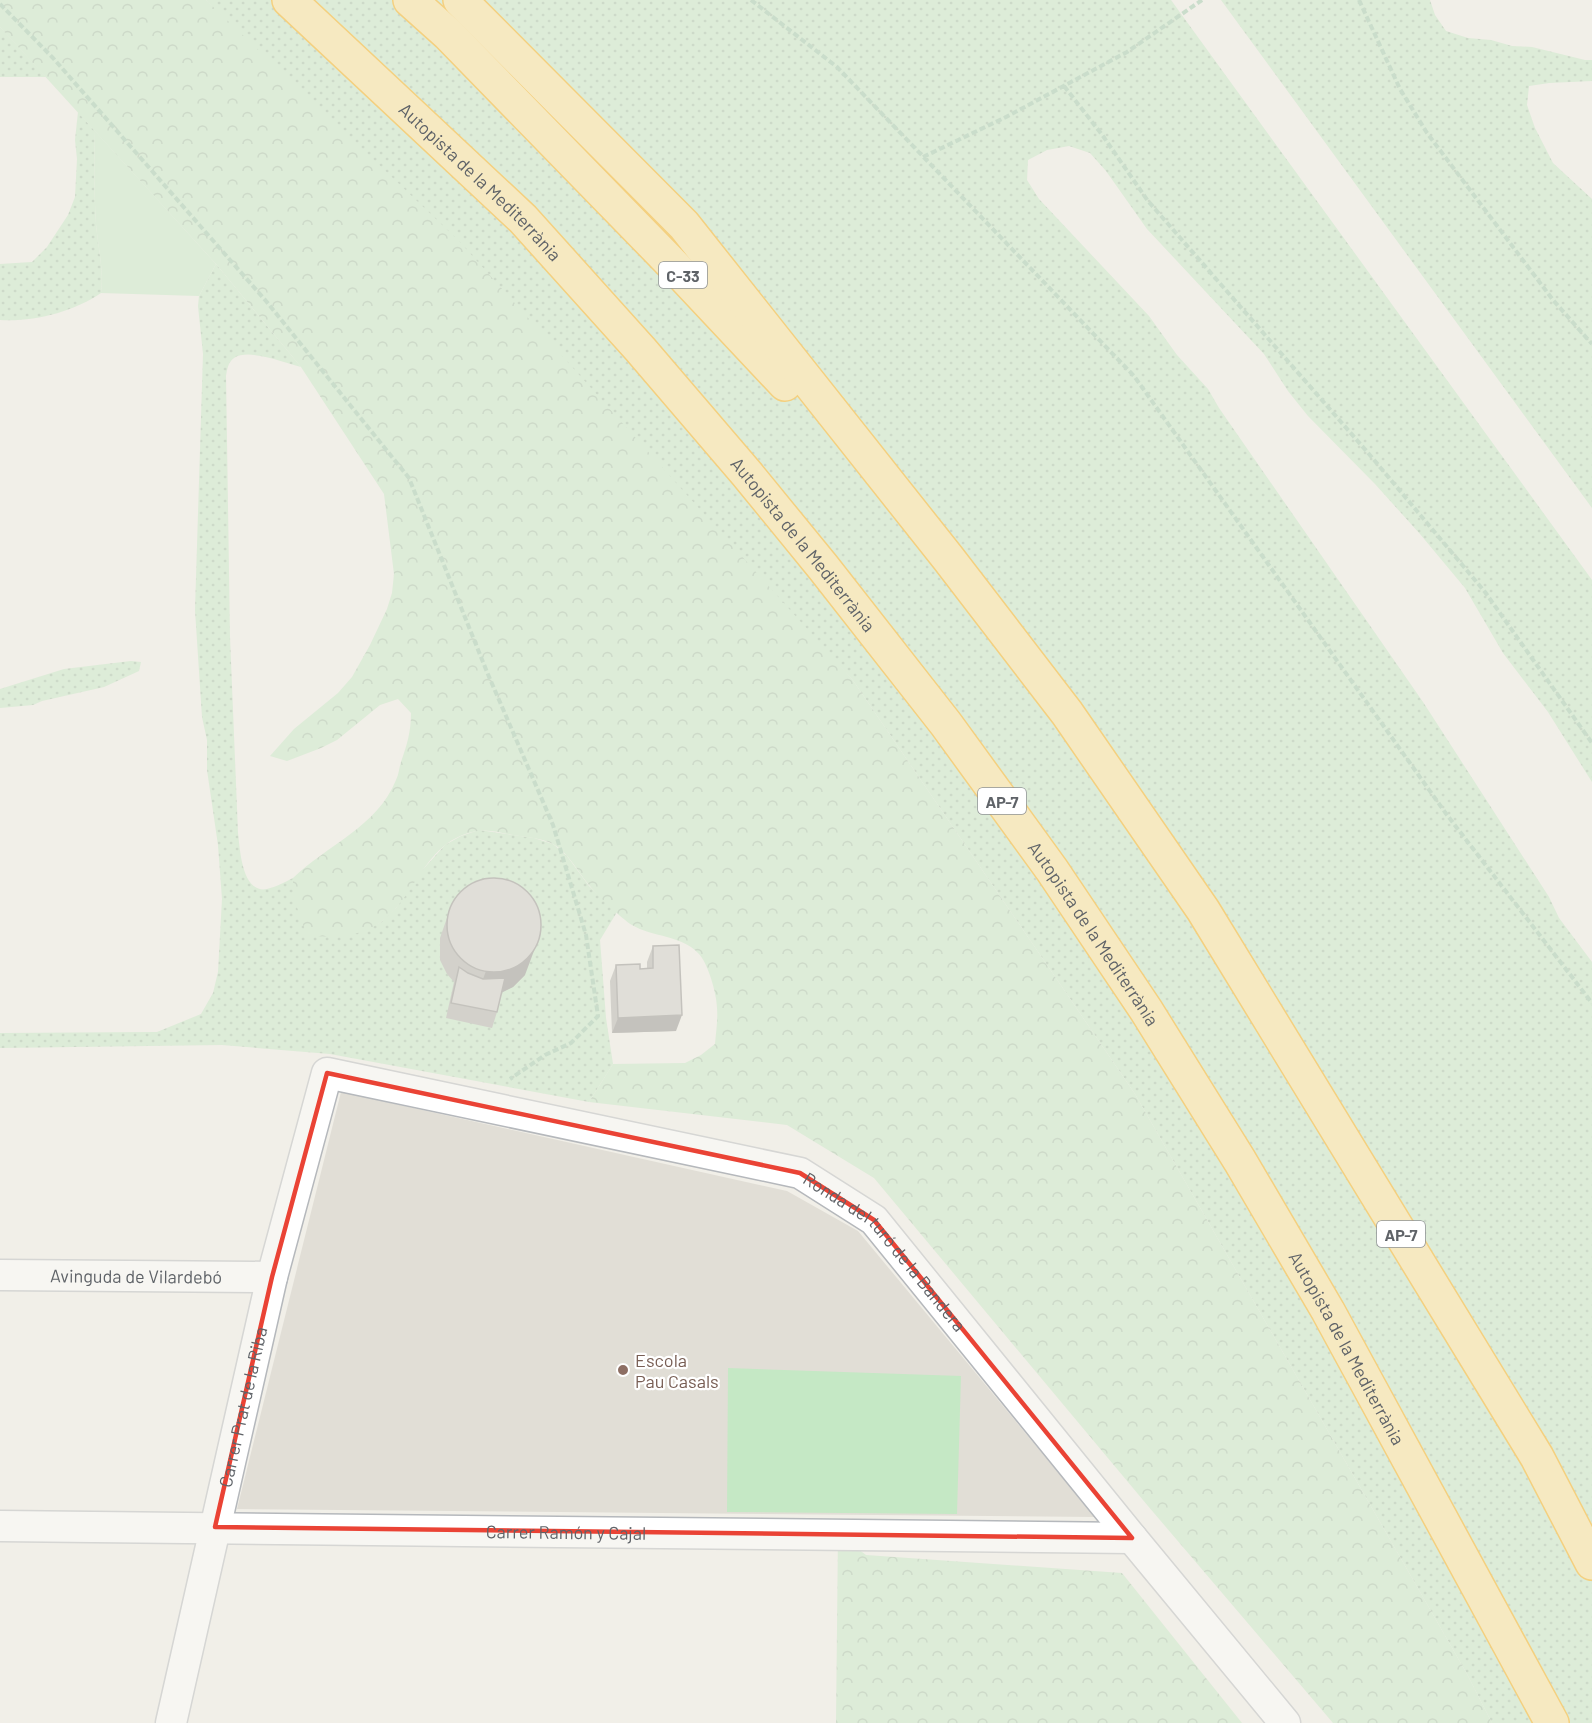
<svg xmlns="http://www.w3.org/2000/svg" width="1592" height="1723" font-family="Barlow,sans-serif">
	<defs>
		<pattern id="grass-dots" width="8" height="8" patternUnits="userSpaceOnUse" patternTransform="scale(1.5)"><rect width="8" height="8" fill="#c5e8c5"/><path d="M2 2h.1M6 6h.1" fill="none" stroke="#a3c0a4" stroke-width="1.8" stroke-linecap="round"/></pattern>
		<pattern id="forest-crowns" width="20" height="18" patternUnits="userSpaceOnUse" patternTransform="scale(1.5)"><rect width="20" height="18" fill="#c5e8c5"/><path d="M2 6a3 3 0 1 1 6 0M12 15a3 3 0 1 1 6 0" fill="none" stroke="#a3c0a4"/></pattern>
	</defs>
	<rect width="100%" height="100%" fill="#f1efe8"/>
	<path fill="#e1ded6" d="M341,1092L787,1191L858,1231L1095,1517L237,1509Z"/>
	<path fill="url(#grass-dots)" d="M206,0H1171L1592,580V782L1548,712L1503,653L1465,588L1420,534L1375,484L1308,416L1288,391L1264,354L1147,229L1106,171L1090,153L1069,146L1047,150L1028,160L1027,180L1039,199L1149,316L1177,355L1208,389L1219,408L1423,702L1549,897L1559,918L1592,962V1723H1492L1467,1674L1135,1094L852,679Z
		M1221,0H1430L1435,15L1446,31L1468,38L1491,40L1512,46L1532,47L1585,60H1592V81L1549,83L1529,86L1527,105L1535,128L1553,163L1592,199V508Z
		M0,27L3,30L46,77H0Z
		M78,112L95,131C94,162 94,193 96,224C98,247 104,270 101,293C73,312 34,322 0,320V264L32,262L47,247L68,215L75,197L77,159L75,140Z
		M216,264L301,367C285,363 249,348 234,358C228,362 227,370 226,376L230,637L238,833C240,850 242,894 267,889C276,887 285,882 293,878V896L365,930L381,922L396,908L417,876L445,845L461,836L479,830L534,838L553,844L567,856L589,886L617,912L600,940L606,1018L613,1064L589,1102L330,1054L222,1045L0,1048V1033L157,1032L201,1014L213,993L218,972L222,899L218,845L207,770V740L202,717L195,610L203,354L198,306L199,296Z
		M131,661L141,662L139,671L104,687L42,701L33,705L0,708V689L64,669Z"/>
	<path fill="url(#forest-crowns)" d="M0,0H206L459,241L852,679L1135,1094L1467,1674L1492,1723H1333L1148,1506L874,1178L787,1125L589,1102L613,1064L685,1063L701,1055L715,1044C716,1032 718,1020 717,1008C717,995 708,962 698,953C681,935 652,937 632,925C622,919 596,894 589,885C577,871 569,853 553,844C541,838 526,837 513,835C502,833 488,829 477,831C424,840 417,897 381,922C359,938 333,937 307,936L293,896V878C326,846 378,826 396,780C399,774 399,768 401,762C407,745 411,732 411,713L398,699L380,705L337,740L321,748L287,761L270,756L294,729L338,693L352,677L370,645L387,609L392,593L394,574L384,494L301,367L216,264L0,27Z
		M838,1534L866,1555L1122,1573L1242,1723H836Z"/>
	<path fill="#c5e8c5" d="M95,131L216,264L199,296L101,293C104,270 98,247 96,224C94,193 94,162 95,131Z
		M728,1368L961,1376L957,1514L727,1512Z"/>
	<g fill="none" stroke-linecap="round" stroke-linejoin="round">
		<g stroke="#b5b8bc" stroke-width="33">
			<g id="street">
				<path id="s1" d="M0,1275L272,1277"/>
				<path id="s2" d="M0,1526L1132,1538"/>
				<path id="s3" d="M171,1723L272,1277L327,1073L800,1173L874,1220L1132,1538L1285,1723"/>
			</g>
		</g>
		<g stroke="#f9ab00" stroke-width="36">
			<g id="highway">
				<path id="s4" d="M289,0L523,219L640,349L747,474L823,567L946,724L1052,870L1146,1010L1240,1161L1328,1311L1552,1723"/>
				<path d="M410,0L448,34L676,268L785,384"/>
				<path d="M460,0L684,225L948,558L1067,713L1203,910L1537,1457L1592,1563"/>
			</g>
		</g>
		<path stroke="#9cc7a9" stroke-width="4" stroke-dasharray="6 3" stroke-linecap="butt" d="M751,0L837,67L1134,376L1447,815L1592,1003
			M1359,0L1400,89L1427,133L1553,300L1592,344
			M0,4L53,58L266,301L409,478L487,672L553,825L586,935L598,1016L571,1043L545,1055L510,1079
			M1064,86L1103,136L1148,201L1369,454L1485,592L1592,743
			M923,157L1006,117L1127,52L1202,0"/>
		<use href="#street" stroke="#fff" stroke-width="30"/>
		<use href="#highway" stroke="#fde293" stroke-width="33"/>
	</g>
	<path fill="#afaea9" d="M448,915L525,975L513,987L502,992L497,1012L492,1028L446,1018L454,982L447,974L440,960V938Z
		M653,946L676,1031L612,1033L610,981L616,965L640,969H647V962Z"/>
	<path fill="#8f8d8a" d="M541,932L525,975L513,987L499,994L477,995L486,971Z
		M682,1015L676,1031L612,1033L618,1018Z"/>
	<path fill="#cccac5" stroke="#8f8d8a" stroke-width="1.5" d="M447 925a47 47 0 1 1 94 0a47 47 0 1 1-94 0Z
		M679,945L682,1015L618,1018L616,965L640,964V969L653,968V946Z
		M459,967L468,973L483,979L505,978L497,1012L451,1003Z"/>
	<path d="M0 0H1592V1723H0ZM327,1073L800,1173L874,1220L1132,1538L215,1527L272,1277Z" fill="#f1efe8" fill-opacity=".55" fill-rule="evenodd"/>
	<path fill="none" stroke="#ea4335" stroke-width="4.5" stroke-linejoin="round" d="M327,1073L800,1173L874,1220L1132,1538L215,1527L272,1277Z"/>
	<circle fill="#8d6e63" stroke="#fff" stroke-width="2" cx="623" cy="1370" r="6"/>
	<g text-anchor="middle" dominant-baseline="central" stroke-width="4.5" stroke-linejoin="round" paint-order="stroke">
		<g fill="#fff" stroke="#8f9295" stroke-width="1.5">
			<rect x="659" y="262" width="48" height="26" rx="4.5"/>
			<rect x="978" y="788" width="48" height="26" rx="4.5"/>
			<rect x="1377" y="1221" width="48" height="26" rx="4.5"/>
		</g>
		<g font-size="16" font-weight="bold" fill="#5f6368">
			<text x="683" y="275">C-33</text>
			<text x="1002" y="801">AP-7</text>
			<text x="1401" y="1234">AP-7</text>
		</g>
		<g font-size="18" fill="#5f6368" stroke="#fff">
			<text stroke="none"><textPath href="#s4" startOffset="264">Autopista de la Mediterrània</textPath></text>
			<text stroke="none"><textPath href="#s4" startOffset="750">Autopista de la Mediterrània</textPath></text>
			<text stroke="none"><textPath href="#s4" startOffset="1236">Autopista de la Mediterrània</textPath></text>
			<text stroke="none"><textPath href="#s3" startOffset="1269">Ronda del turó de la Bandera</textPath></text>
			<text stroke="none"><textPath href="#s1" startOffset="136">Avinguda de Vilardebó</textPath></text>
			<text stroke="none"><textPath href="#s4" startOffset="1722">Autopista de la Mediterrània</textPath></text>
			<text stroke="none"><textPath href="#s3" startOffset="324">Carrer Prat de la Riba</textPath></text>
			<text stroke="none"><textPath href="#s2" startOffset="566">Carrer Ramón y Cajal</textPath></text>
		</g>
		<g font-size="18" fill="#785e54" stroke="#fff" text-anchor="start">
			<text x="635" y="1360">Escola<tspan x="635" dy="21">Pau Casals</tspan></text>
		</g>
	</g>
</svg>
